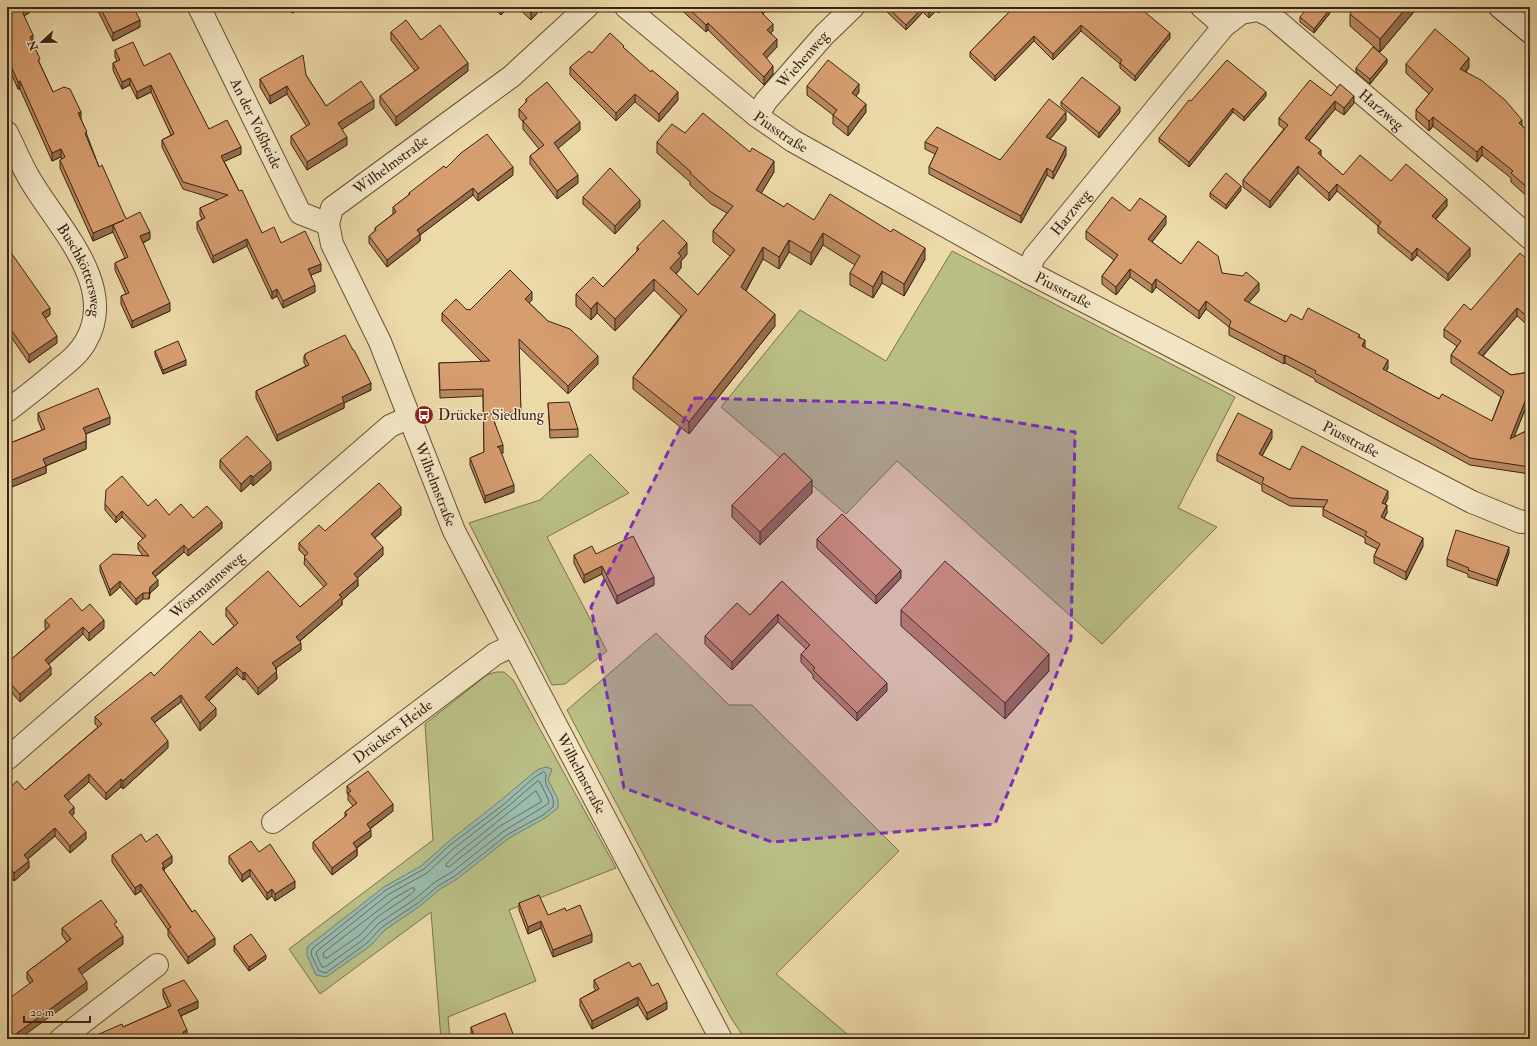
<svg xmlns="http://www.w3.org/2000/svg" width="1537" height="1046" font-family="'IM FELL Double Pica',serif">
	<rect width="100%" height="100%" fill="#ecd9a8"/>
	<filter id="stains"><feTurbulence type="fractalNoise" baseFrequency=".005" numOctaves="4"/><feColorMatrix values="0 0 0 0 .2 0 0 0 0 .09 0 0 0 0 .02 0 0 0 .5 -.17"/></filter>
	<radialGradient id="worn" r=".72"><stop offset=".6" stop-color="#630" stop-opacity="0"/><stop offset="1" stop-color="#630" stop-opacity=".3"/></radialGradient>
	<path fill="#babf86" stroke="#7a724e" d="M952,251L1235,397L1178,508L1217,527L1102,644L897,461L846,514L721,407L800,310L886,361Z
		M590,454L629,493L547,537L607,651L565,684L552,685L469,523L540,500Z
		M656,633L729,705H752L899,851L776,974L853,1039H745L731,1018L669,903L567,710Z
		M496,672H504L513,680L616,868L509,910L536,981L448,1017L450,1039H441L431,912L320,994L289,949L433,840L425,724L487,675Z"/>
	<path fill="#99baac" stroke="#737e70" d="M546,767L552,769L548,780L558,799V808L545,818L509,838L457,879L440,889L420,906L385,930L370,946L326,977L316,975L307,955V947L384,887L421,866L448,842L500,801L532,774L539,769Z"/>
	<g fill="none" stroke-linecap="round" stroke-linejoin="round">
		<path stroke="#6a6f60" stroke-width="1" d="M544,772L546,774C542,788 556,793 553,807L543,815L507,835L455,876L438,886L418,903L382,927L367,943L326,973L319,971L311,954L312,949L386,890L424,869L450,845L503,805L535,777Z
			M538,781L540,782L549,801L548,804L504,831L452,872L435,882L415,899L379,923L364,939L325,967H322L316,954L317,951L389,894L427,873L453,849L506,808Z
			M536,791L541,800V802L500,826L449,867L446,866V864L457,854Z
			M412,888H414L415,890L411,894L376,918L360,935L327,958H324L323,953L333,945L393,899Z"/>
		<g stroke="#67513a" stroke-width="24">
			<g id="street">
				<path id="s1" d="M199,7L300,213L328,224"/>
				<path id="s2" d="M587,7L512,76L332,208L328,224L332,244L380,342L454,531L721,1039"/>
				<path id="s3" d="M626,7L757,116L793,141L1028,272L1472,502L1521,522L1530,521"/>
				<path d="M1202,7L1224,26"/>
				<path id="s4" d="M757,116L766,101L824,35L853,7"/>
				<path id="s5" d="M7,133C14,147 20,162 28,176C54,223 119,284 86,341C79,354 68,362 57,371C41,385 24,398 7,411"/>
				<path id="s6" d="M1028,272L1034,257L1224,26L1241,13L1258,10L1271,16L1479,193L1530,238"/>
				<path id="s7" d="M7,759L390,426L410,417"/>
				<path id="s8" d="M273,822L495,654L514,645"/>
				<path d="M61,1039L157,965"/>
			</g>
		</g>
		<g stroke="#3b2415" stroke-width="24">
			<path id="secondary" d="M1500,7L1530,32"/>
		</g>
		<use href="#street" stroke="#f3e6c6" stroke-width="22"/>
		<use href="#secondary" stroke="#f3e6c6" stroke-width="22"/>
	</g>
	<path fill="#b8875f" stroke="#3b2415" d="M7,7H29V13L24,16L33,43H32L40,64L53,92L81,119L99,167L126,219L150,239L143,243L170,311L132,328L121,304V296L126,294L115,270V263L125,258L113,232L93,241L60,168V160L62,159L61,157L52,161L20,89H18L7,64Z
		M96,7H135L134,8L140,27L113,41Z
		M288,7H303L292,13Z
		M492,7H509L501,15Z
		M517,7H546L541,13L539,11L531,20Z
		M678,7H765V12L763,14L773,31L771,33L777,47L766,58L773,74L764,85L708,30L706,32Z
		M887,7H944L939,13L936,11L929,18L923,12L906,30L887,12Z
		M1014,7L1170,38L1135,81L1120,68V64L1081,31L1053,60L1034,41L995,81L970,57V52Z
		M1418,7L1380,52L1350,26V14Z
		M1330,13L1314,33L1300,22V17Z
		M391,32L421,40L468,71L396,126L380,104V96L415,71L391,40Z
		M624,48L678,100L659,122L635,102L616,121L570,75V67L592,53Z
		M115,50L144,66L209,129L241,154L224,161L239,191L262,233L281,243L321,271L311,275L315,292L283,308L277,296L272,299L247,246L213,263L197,229V222L202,219L200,215V208L218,200L183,189L162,147V140L171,135L151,92L137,99L130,85L122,89L113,70V63L117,61L115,57Z
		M1387,63L1370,84L1356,72V68Z
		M1406,64L1469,67L1466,72L1522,126L1530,133V199L1511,182V178L1482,155L1477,162L1433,126L1429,131L1416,119V110L1429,94L1406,73Z
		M306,75L326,106L374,108L342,129L347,145L307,170L291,144V136L307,127L287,94L270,104L260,87V79Z
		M807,86L859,92L856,96L866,112L848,136L833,124V115L807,95Z
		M1266,96L1244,121L1233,112L1189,167L1159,142V138L1191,101Z
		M1331,96L1354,103L1344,115L1335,109L1309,141L1321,156L1343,175L1391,181L1447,206L1436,219L1470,256L1448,281L1417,255L1412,261L1378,233V226L1337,191L1329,201L1298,173L1270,208L1243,187V180L1284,129L1279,125V118Z
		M526,99L580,130L558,148L578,183L557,199L530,164V156L539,149L523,129V122L519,117V109L526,103Z
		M1061,102L1120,112L1099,138L1061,106Z
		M1066,120L1050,139L1066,155L1053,179L1047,175L1021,223L929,174V167L935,154L925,149V142L1000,160Z
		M685,133L774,172L761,193L784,207L814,220L925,259L904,296L882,283L873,298L850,285V273L855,265L823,245L811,265L789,252L779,269L763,259L746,291L775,326L689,434L633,389V377L681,316L654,290L615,331L597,313L591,320L576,306V294L603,287L637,251V247L687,254L681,261V268L676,274L698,295L730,256L713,242V231L727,213L711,204L690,185V182L657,153V142Z
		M513,175L478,201L473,195L420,235V241L387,267L369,243V236L375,231V228L393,214V207L409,195V193Z
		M1241,190L1226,209L1210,197V193Z
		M583,197L640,207L615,234L583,204Z
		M1130,211L1166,224L1152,242L1181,264L1222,273L1259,291L1248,303L1286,322L1302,320L1360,337L1365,348L1388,368L1386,371L1439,399L1492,421L1501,397L1451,363V355L1457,346L1444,337V329L1471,310L1530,262V327L1517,316L1483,356L1511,375L1530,372V397L1514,437L1530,429V474L1470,465L1315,381V379L1285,363L1284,364L1229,335V327L1206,309L1199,319L1156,287L1152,293L1130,277L1116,295L1102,284V276L1114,260L1086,239V231Z
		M7,247L50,315L45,318L57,343L29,363L7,331Z
		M532,300L529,303L548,321L598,364L568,394L519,347L521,420H494L503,453H501L514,492L485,503L470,465V458L484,452L483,396L440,398L439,371V363L482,362L442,321V313L467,310H470Z
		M155,351L186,365L163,374L155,355Z
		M305,354L371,390L344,403V408L277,441L256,398V391L306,366L304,363V356L305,355Z
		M548,403L578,429V437L550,438Z
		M38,413L110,424L86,434V449L46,466V473L7,489V447H8V444L42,430L38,420Z
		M1272,438L1262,456L1290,470L1388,498L1385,504L1387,513L1384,518L1423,546L1406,580L1374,563V556L1377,549L1365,543V538L1323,516V509L1324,507L1290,506L1262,491V485L1217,461V454Z
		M220,460L271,470L253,486L251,483L241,492L220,468Z
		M812,493L760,545L732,517V505Z
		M105,504L148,506L169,515L193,518L222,528L188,556L184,552L155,577L158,586L150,593L149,599H143L136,605L120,587L110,596L100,571V565L143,556L138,549V543L143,539L122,517L116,523L105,510Z
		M401,515L375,538L383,555L357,578L358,586L342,600V605L300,641L301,650L276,668L277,679L258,695L245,679L243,680L237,674L209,701L216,716L200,731L181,702L154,723L168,748L123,789L121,787L106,800L89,782L68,800L74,814L72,816L86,839L70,853L55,836L28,859L29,868L14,881L8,872L7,873V790H25L98,727L95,724V717L154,676L213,645L234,626L226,616V608L300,607L324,587L304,564L305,556L299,550V543L325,531Z
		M817,539L901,578L876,604L817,548Z
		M1509,553L1497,586L1468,577V574L1447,566V559Z
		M596,554L654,585L617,604L602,574L584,583L574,563V555Z
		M782,581L887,691L857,721L813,678V675L801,662V654L806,649L778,622L732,670L705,644V636L750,615Z
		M901,610L1049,671L1005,719L901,626Z
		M82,611L104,628L89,641L83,634L49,664L51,675L20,702L7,687V663L46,629L45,628V620Z
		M347,786L393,811L370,829L371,837L357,848V856L332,875L313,849V842L345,817V812L353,806L348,800V795L347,793Z
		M146,842L172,863L164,869V871L215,945L188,964L168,936V930L141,891L135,895L112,862V855Z
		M259,852L295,888L275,901L272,896L267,900L250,876L242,882L229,863V856Z
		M519,903L548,915L592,942L553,957L541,928L528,934L519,910Z
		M117,927L123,944L81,974L87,990L30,983L27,979V972L67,942L62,935V928Z
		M234,946L266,959L249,971L234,951Z
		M632,967L652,986L667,1009L647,1020L638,1005L592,1029L580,1006V999L596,990L594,988V980Z
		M163,989L198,1008L181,1016L187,1037L186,1038V1039H97V1035L123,1027L168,1007L163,996Z
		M471,1027L515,1039H471Z"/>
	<path fill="#966e4e" stroke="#3b2415" d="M26,7H29V13L21,17V9Z
		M292,7H303L292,13Z
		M502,7H509L501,15V9Z
		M536,7H539V11L531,20V13Z
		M541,7H546L541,13Z
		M762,7H765V12L759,18V10Z
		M923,7V12L906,30V25Z
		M935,7H936V11L929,18V13Z
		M939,7H944L939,13Z
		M1407,7H1418L1380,52V39Z
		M1330,9V13L1314,33V29Z
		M140,20V27L113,41V33Z
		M708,23V30L706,32V25Z
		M773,24V31L767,37V30Z
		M1081,25V31L1053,60V54Z
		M1170,33V38L1135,81V76Z
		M33,35V43L30,44V37Z
		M1034,36V41L995,81V76Z
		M777,39V47L763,62V54Z
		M1469,58V67L1460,78V69Z
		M1387,59V63L1370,84V79Z
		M468,63V71L396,126V117Z
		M773,66V74L764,85V77Z
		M130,78V85L122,89V82Z
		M20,81V89H18V82Z
		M859,84V92L852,101V93Z
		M151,85V92L137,99V92Z
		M287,86V94L270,104V96Z
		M678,92V100L659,122V114Z
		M1266,92V96L1244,121V117Z
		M635,94V102L616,121V113Z
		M1354,96V103L1344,115V108Z
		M374,100V108L338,132V123Z
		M1335,101V109L1305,145V138Z
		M866,104V112L848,136V127Z
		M1120,107V112L1099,138V133Z
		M1233,108V112L1189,167V162Z
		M81,112V120L78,113Z
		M1066,112V120L1046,144V137Z
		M1433,117V126L1429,131V121Z
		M1522,120V129L1519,123Z
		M580,122V130L554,152V143Z
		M347,137V145L307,170V162Z
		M1482,146V155L1477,162V152Z
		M241,147V154L221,163V156Z
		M1066,147V155L1053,179V172Z
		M61,149V157L52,161V153Z
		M1321,150V157L1318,153Z
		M774,161V172L756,202V190Z
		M1298,166V173L1270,208V201Z
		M513,167V175L478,201V194Z
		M1047,168V175L1021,223V216Z
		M578,175V183L557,199V191Z
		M1337,184V191L1329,201V193Z
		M1241,186V190L1226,209V205Z
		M473,188V195L420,235V241L387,267V260L417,230Z
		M1447,199V206L1432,223V216Z
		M640,200V207L615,234V226Z
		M1166,216V224L1148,247V239Z
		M124,220L113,225V232L93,241V233Z
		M150,232V239L140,244V236Z
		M823,233V245L811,265V253Z
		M247,239V246L213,263V256Z
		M789,240V252L779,269V257Z
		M687,243V254L681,261V268L670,280V268L678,253Z
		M763,247V259L741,299V287Z
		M925,248V259L904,296V284Z
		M1417,248V255L1412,261V254Z
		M1470,248V256L1448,281V274Z
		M321,264V271L308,276V269Z
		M1130,269V277L1116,295V287Z
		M882,271V283L873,298V287Z
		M654,279V290L615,331V319Z
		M1156,279V287L1152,293V285Z
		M1259,283V291L1244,308V300Z
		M315,285V292L283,308V301Z
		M277,289V296L272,299V292Z
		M532,292V300L525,307V299Z
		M1206,301V309L1199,319V311Z
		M597,302V313L591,320V309Z
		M170,303V311L132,328V321Z
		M50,308V315L42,321V313Z
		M1517,308V316L1478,361V353Z
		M775,314V326L689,434V422Z
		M57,336V343L29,363V355Z
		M1365,340V348L1362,346Z
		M1285,355V363L1284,364V356Z
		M598,356V364L568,394V386Z
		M186,360V365L163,374V370Z
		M1388,360V368L1383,377V369Z
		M371,383V390L344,403V408L277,441V435L342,397Z
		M1530,389V397L1510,447V439Z
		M110,417V424L83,435V428Z
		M1272,430V438L1259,461V454Z
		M86,441V449L43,467V459Z
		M503,445V453L497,455V447Z
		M271,462V470L253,486V477Z
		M46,466V473L7,489V482Z
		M251,475V483L241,492V484Z
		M812,480V493L760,545V532Z
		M514,485V492L485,503V496Z
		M1388,491V498L1382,510V503Z
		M1387,505V513L1381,524V517Z
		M401,507V515L371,541V534Z
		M122,511V517L116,523V517Z
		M222,522V528L188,556V550Z
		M1423,538V546L1406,580V572Z
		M184,545V552L152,579V573Z
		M383,547V555L354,581V574Z
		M1509,547V553L1497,586V580Z
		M602,566V574L584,583V575Z
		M901,570V578L876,604V596Z
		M654,577V585L617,604V596Z
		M358,579V586L342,600V605L296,644V637L339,595Z
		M158,580V586L150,593L149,599L150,587Z
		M120,581V587L110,596V590Z
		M143,593V599L136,605V599Z
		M778,614V622L732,670V662Z
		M104,620V628L89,641V633Z
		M83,627V634L45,667V660Z
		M301,643V650L272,671V663Z
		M1049,654V671L1005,719V703Z
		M51,667V675L20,702V694Z
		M237,667V674L205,704V697Z
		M276,668L277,679L258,695V688Z
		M245,672V679L243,680V673Z
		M887,683V691L857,721V713Z
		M181,695V702L151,725V718Z
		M216,708V716L200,731V723Z
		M168,741V748L123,789V781Z
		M89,774V782L64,804V796Z
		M121,779V787L106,800V793Z
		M393,804V811L367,831V824Z
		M74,807V814L69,819V812Z
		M55,828V836L24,862V855Z
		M371,830V837L353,850V843Z
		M86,832V839L70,853V846Z
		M357,849V856L332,875V868Z
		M172,856V863L164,869V874L162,875V863Z
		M29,861V868L14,881V873Z
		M8,865V872L7,873V866Z
		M250,869V876L242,882V875Z
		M295,881V888L275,901V894Z
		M141,884V891L135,895V888Z
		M272,889V896L267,900V893Z
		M541,921V928L528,934V927Z
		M592,934V942L553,957V950Z
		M123,936V944L78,977V969Z
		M215,938V945L188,964V957Z
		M266,955V959L249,971V967Z
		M87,982V990L19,1039H9Z
		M638,997V1005L592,1029V1021Z
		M198,1001V1008L178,1017V1010Z
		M667,1002V1009L647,1020V1013Z
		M187,1030V1037L184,1039L183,1032Z"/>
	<path fill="#d69d6f" stroke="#3b2415" d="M7,7H26L21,9L33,35L30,37L40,59L38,60L53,92L64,87L70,89L81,112L78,113L87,132L85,133L99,167L102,165L126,219L140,212L150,232L140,236L170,303L132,321L121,296L129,293L115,263L128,257L113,225L124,220L93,233L60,160L65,157L61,149L52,153L20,81L18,82L7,57Z
		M100,7H133L140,20L113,33Z
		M524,7H536L531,13Z
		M687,7H762L759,10L773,24L767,30L777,39L763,54L773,66L764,77L708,23L706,25Z
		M887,7H923L906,25Z
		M923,7H935L929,13Z
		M1014,7H1139L1170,33L1135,76L1120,63L1122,60L1081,25L1053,54L1034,36L995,76L970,52Z
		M1308,7H1327L1330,9L1314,29L1300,17Z
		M1356,7H1407L1380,39L1350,14Z
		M406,20L421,40L440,25L468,63L396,117L380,96L419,68L391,32Z
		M1435,29L1469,58L1460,69L1481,80L1505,100L1522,120L1519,123L1530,133V190L1511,173L1513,171L1482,146L1477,152L1433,117L1429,121L1416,110L1433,89L1406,64Z
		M610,33L624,46L623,47L651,72L652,70L678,92L659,114L635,94L616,113L570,67L589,51L592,53Z
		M133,42L144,66L170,53L209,129L227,120L241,147L221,156L239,191L242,190L262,233L274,227L281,243L305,231L321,264L308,269L315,285L283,301L277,289L272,292L247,239L213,256L197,222L205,218L200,208L228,195L183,182L162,140L174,134L151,85L137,92L130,78L122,82L113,63L120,60L115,50Z
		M1373,47L1387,59L1370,79L1356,68Z
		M303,55L306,75L326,106L361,81L374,100L338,123L347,137L307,162L291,136L310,124L287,86L270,96L260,79Z
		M828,60L859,84L852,93L866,104L848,127L833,115L837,110L807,86Z
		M1227,60L1266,92L1244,117L1233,108L1189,162L1159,138L1189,100L1191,101Z
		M1082,77L1120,107L1099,133L1061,102Z
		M1310,80L1331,96L1340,84L1354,96L1344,108L1335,101L1305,138L1321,150L1318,153L1343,175L1360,155L1391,181L1406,164L1447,199L1432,216L1470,248L1448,274L1417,248L1412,254L1378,226L1381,222L1337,184L1329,193L1298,166L1270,201L1243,180L1288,125L1279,118Z
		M547,82L580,122L554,143L578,175L557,191L530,156L544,145L523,121L527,118L519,109L527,101L526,99Z
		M1049,99L1066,112L1046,137L1066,147L1053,172L1047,168L1021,216L929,167L938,148L925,142L937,127L1000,160Z
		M703,113L750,152L752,148L774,161L756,190L784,207L787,203L814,220L830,194L891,232L893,229L925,248L904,284L882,271L873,287L850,273L860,256L823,233L811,253L789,240L779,257L763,247L741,287L775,314L689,422L633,377L687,310L654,279L615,319L597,302L591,309L576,294L593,277L603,287L639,249L637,247L663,220L687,243L678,253L681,256L670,268L698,295L735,250L713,231L733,206L711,192L690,173L691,172L657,142L672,124L685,133Z
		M487,134L513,167L478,194L473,188L417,230L420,234L387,260L369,236L376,230L375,228L396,212L393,207L410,194L409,193L444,166L446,168L461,153Z
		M610,168L640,200L615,226L583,197Z
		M1226,173L1241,186L1226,205L1210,193Z
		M1112,197L1130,211L1140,198L1166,216L1148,239L1181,264L1198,241L1218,256L1222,273L1243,276L1246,272L1259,283L1244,300L1286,322L1291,314L1302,320L1308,308L1360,335L1358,337L1365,340L1362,346L1388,360L1383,369L1439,399L1442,394L1492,421L1504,391L1451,355L1461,341L1444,329L1464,304L1471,310L1520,253L1530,262V319L1517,308L1478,353L1511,375L1530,372V389L1510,439L1530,429V467L1470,458L1315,373L1316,371L1285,355L1284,356L1229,327L1231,321L1206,301L1199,311L1156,279L1152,285L1130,269L1116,287L1102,276L1118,255L1086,231Z
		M7,247L50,308L42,313L57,336L29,355L7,324Z
		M510,270L532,292L525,299L548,321L570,329L598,356L568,386L519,339L521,412L491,413L503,445L497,447H499L514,485L485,496L470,458L484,452L483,389L440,390L439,363L490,361L442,313L456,299L467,310L468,309L470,310Z
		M345,335L353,350H354L371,383L342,397L344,402L277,435L256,391L309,365L304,356L306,355L305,354Z
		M178,341L186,360L163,370L155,351Z
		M98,388L110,417L83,428L86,434V441L43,459L46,466L7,482V447L9,446L8,444L45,429L38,413Z
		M569,402L578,429L550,430L548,403Z
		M1238,413L1272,430L1259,454L1290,470L1302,446L1388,491L1382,503L1387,505L1381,517L1423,538L1406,572L1374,556L1380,544L1365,535L1367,532L1323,509L1328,500L1290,498L1262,483L1264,478L1217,454Z
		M247,436L271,462L253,477L251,475L241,484L220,460Z
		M784,453L812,480L760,532L732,505Z
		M122,476L148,506L156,499L169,515L181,504L193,518L207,506L222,522L188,550L184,545L152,573L158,580L150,587L149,593H143L136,599L120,581L110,590L100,565L113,554L149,556L138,543L146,536L122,511L116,517L105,504L106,490Z
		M379,483L401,507L371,534L383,547L354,574L358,579L339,595L342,597L296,637L301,643L272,663L276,668L275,669L277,671L258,688L245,672L243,673L237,667L205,697L216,708L200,723L181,695L151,718L168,741L123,781L121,779L106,793L89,774L64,796L74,807L69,812L86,832L70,846L55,828L24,855L29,861L14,873L8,865L7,866V799L8,798L7,797V790L17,781L25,790L102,724L95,717L151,672L154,676L200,631L213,645L238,623L226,608L268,571L300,607L327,584L304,557L308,553L299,543L319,525L325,531Z
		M842,514L901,570L876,596L817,539Z
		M1456,530L1509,547L1497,580L1468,570L1469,568L1447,559Z
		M633,536L654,577L617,596L602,566L584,575L574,555L592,546L596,554Z
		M945,561L1049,654L1005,703L901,610Z
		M782,581L887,683L857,713L813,670L815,668L801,654L810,645L778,614L732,662L705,636L737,603L750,615Z
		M71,598L82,611L90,604L104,620L89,633L83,627L45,660L51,667L20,694L7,680V663L50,626L45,620Z
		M368,771L393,804L367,824L371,830L353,843L357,849L332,868L313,842L347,815L345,812L357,803L348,793L351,791L347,786Z
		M141,834L146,842L157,834L172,856L162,863L164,867L162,868L192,912L195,910L215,938L188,957L168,929L171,927L141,884L135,888L112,855Z
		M251,841L259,852L270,844L295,881L275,894L272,889L267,893L250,869L242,875L229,856Z
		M539,895L548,915L565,908L566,911L580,905L592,934L553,950L541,921L528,927L519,903Z
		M101,900L117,922L114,924L123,936L78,969L87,982L9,1039H7V1000L33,981L27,972L71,939L62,928Z
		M251,934L266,955L249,967L234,946Z
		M629,962L632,967L640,963L652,986L658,983L667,1002L647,1013L638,997L592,1021L580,999L599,989L594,980Z
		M184,980L198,1001L178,1010L187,1030L183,1032L186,1039H99L97,1035L122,1024L123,1027L171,1006L163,989Z
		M505,1013L515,1039H475L471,1027Z"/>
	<path fill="#7b2cbf" fill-opacity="0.2" stroke="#7b2cbf" stroke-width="3" stroke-dasharray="8 5" stroke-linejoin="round" d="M695,398L896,403L1075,432L1071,639L995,824L772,842L624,788L591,607Z"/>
	<defs>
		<g id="bus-disc" transform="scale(1)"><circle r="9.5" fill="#8f2418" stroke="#f3e6c6"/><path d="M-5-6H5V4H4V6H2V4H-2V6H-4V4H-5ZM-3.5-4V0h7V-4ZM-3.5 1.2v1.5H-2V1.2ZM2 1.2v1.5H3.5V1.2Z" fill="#fff"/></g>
	</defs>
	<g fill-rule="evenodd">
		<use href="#bus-disc" x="424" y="415"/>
	</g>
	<g text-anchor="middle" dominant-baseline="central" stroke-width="3" stroke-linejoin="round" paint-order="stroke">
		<g font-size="15" fill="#3b2415" stroke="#f3e6c6">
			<text stroke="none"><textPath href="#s4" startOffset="73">Wiehenweg</textPath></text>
			<text stroke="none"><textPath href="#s6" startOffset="513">Harzweg</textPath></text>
			<text stroke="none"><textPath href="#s1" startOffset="130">An der Voßheide</textPath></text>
			<text stroke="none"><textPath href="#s3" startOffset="199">Piusstraße</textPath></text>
			<text transform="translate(391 165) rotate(-36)">Wilhelmstraße</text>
			<text stroke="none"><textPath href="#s6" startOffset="74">Harzweg</textPath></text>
			<text stroke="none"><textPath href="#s5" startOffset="157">Buschköttersweg</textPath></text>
			<text stroke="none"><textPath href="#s3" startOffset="523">Piusstraße</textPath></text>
			<text stroke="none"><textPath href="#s3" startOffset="847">Piusstraße</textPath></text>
			<text stroke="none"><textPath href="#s2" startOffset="624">Wilhelmstraße</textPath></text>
			<text stroke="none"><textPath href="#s7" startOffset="265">Wöstmannsweg</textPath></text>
			<text stroke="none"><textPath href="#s8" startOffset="150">Drückers Heide</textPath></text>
			<text stroke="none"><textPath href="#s2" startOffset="948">Wilhelmstraße</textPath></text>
		</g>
		<g font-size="15" fill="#3b2415" stroke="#f3e6c6" text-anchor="start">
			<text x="438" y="415">Drücker Siedlung</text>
		</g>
	</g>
	<rect width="1537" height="1046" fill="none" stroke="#ecd9a8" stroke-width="24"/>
	<rect x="8" y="8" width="1521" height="1030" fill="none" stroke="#3b2415" stroke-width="2"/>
	<rect x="12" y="12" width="1513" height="1022" fill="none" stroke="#3b2415"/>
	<g transform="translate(42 42) rotate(248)" stroke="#f3e6c6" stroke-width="3" paint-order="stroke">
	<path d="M0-3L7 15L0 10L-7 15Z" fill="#3b2415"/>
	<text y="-6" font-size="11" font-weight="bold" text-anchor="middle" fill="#3b2415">N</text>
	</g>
	<path d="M24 1016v6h66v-6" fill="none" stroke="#3b2415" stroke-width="2"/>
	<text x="30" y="1016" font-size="12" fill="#3b2415" stroke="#f3e6c6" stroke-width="3" paint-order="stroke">20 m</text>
	<rect width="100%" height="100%" filter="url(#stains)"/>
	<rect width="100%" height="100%" fill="url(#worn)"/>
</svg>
